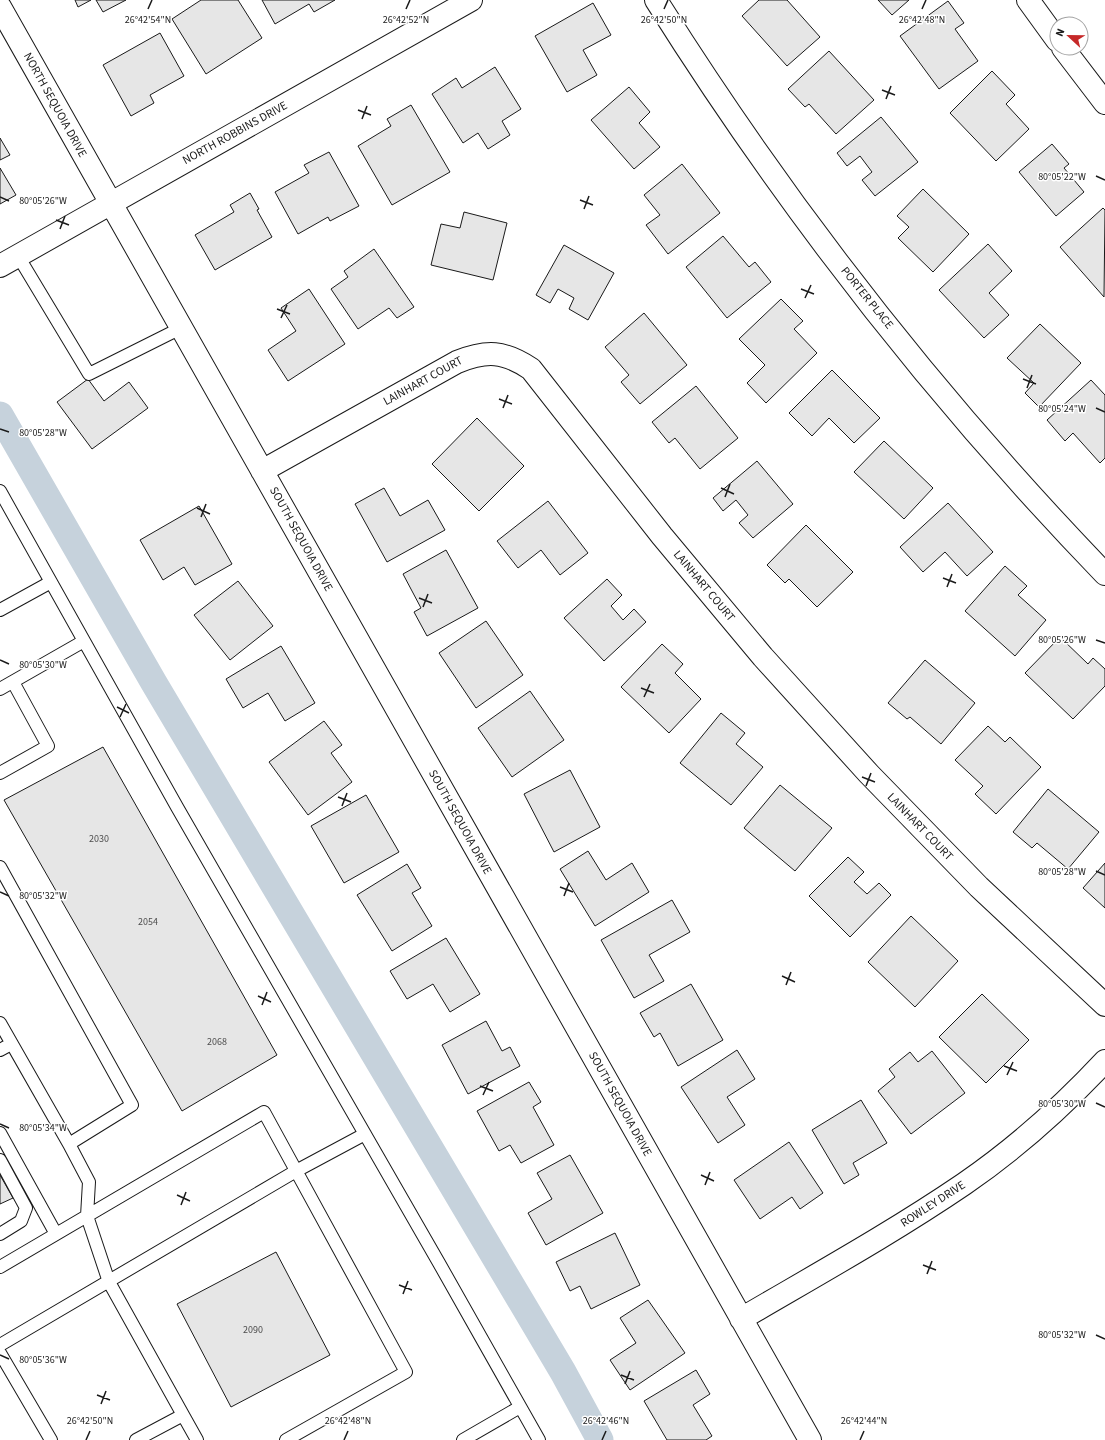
<svg xmlns="http://www.w3.org/2000/svg" width="1105" height="1440" font-family="'Source Sans 3',sans-serif">
	<rect width="100%" height="100%" fill="#fff"/>
	<g fill="none" stroke-linecap="round" stroke-linejoin="round">
		<path stroke="#c6d2dc" stroke-width="27" d="M0,415L154,683L563,1372L600,1440"/>
	</g>
	<path fill="#e6e6e6" stroke="#1a1a1a" d="M75,0H91L78,7Z
		M96,0H126L103,12Z
		M201,0H238L262,38L206,74L172,19Z
		M262,0H335L314,12L309,4L275,24Z
		M759,0H787L820,37L787,66L742,16Z
		M878,0H909L892,15Z
		M948,1L964,23L955,29L978,61L939,89L900,36Z
		M593,3L611,35L583,50L597,75L567,92L535,36Z
		M160,33L184,76L150,95L154,103L131,116L103,65Z
		M829,51L874,100L836,134L809,104L805,107L788,89Z
		M495,67L521,109L502,121L510,135L488,149L478,133L463,143L432,94L456,78L462,88Z
		M992,71L1015,95L1006,104L1029,129L996,161L950,113Z
		M629,87L650,112L639,123L660,147L634,169L591,120Z
		M411,105L450,172L392,205L358,146L391,126L387,119Z
		M881,117L918,162L875,196L862,180L872,172L860,156L847,166L837,153Z
		M0,138L10,155L0,160Z
		M1052,144L1069,164L1064,168L1084,192L1056,216L1019,172Z
		M329,152L359,206L330,221L328,217L298,234L275,192L309,173L304,165Z
		M682,164L720,213L668,254L646,225L660,215L644,195Z
		M0,168L16,195L0,204Z
		M923,189L969,234L933,272L898,238L909,227L897,216Z
		M250,193L259,209L257,210L272,237L215,270L195,235L234,212L230,205Z
		M1103,208L1105,210L1104,297L1060,247Z
		M464,212L507,223L493,280L431,265L441,224L460,228Z
		M723,236L749,267L755,262L771,282L727,318L686,267Z
		M988,244L1012,271L989,293L1009,315L984,338L939,290Z
		M564,245L614,273L588,320L569,309L574,298L558,289L550,303L536,295Z
		M374,249L414,307L397,318L389,308L358,329L331,289L348,277L344,271Z
		M309,289L345,344L288,381L268,350L296,331L281,308Z
		M781,299L803,321L794,329L817,353L766,403L747,383L765,365L739,339Z
		M644,313L687,365L640,404L621,382L629,375L605,347Z
		M1040,324L1081,363L1039,407L1025,393L1034,383L1007,358Z
		M832,370L880,418L854,443L829,418L812,436L789,413Z
		M88,379L104,401L129,382L148,408L92,449L57,402Z
		M1091,380L1105,395V458L1100,463L1073,433L1065,441L1047,420Z
		M696,386L738,438L700,469L675,438L669,443L652,422Z
		M477,418L524,466L479,511L432,464Z
		M884,441L933,488L904,519L854,472Z
		M757,461L793,504L753,538L739,523L748,515L736,500L723,511L713,498Z
		M384,488L400,516L428,500L445,530L387,562L355,504Z
		M548,501L588,553L560,575L541,550L518,568L497,541Z
		M948,503L993,552L967,576L945,552L923,572L900,547Z
		M199,506L232,564L195,585L184,567L163,580L140,540Z
		M806,525L853,572L817,607L789,579L785,583L767,565Z
		M446,550L478,608L427,636L414,612L421,608L403,574Z
		M1005,566L1027,586L1018,595L1046,620L1015,656L965,611Z
		M607,579L622,595L611,606L623,620L634,609L646,622L604,661L564,618Z
		M238,581L273,626L230,660L194,615Z
		M486,621L523,675L476,708L439,653Z
		M1060,637L1088,664L1093,658L1105,669V686L1073,719L1025,673Z
		M662,644L683,664L675,673L701,699L669,733L621,687Z
		M281,646L315,703L285,721L268,693L243,708L226,679Z
		M925,660L975,703L941,744L910,717L907,719L888,703Z
		M530,691L564,740L512,777L478,728Z
		M721,713L745,733L736,744L763,767L731,805L680,763Z
		M324,721L342,745L331,753L352,782L308,815L269,762Z
		M988,726L1005,742L1010,737L1041,767L996,814L975,794L983,786L955,760Z
		M103,747L277,1055L182,1111L4,800Z
		M570,770L600,827L554,852L524,794Z
		M780,785L832,828L795,871L744,828Z
		M1048,789L1099,832L1068,869L1037,843L1032,848L1013,832Z
		M366,795L399,852L344,883L311,826Z
		M588,851L606,880L632,863L649,892L595,926L560,869Z
		M848,857L864,872L854,882L867,894L879,883L891,895L850,937L809,896Z
		M1105,863V908L1083,888Z
		M407,864L421,888L412,893L432,926L392,951L357,895Z
		M672,900L690,932L649,955L664,981L634,998L601,940Z
		M911,916L958,961L915,1007L868,962Z
		M446,938L480,994L450,1012L433,984L407,999L390,971Z
		M691,984L723,1040L678,1066L660,1033L654,1037L640,1013Z
		M982,994L1029,1040L986,1083L939,1037Z
		M486,1021L502,1051L510,1047L520,1066L468,1094L442,1045Z
		M737,1050L755,1079L727,1097L745,1125L718,1143L681,1087Z
		M932,1051L965,1093L911,1134L878,1091L895,1077L889,1069L910,1052L918,1062Z
		M529,1082L541,1102L533,1107L554,1145L521,1163L510,1145L499,1151L477,1111Z
		M861,1100L887,1143L853,1163L859,1175L844,1184L812,1130Z
		M789,1142L823,1193L800,1209L792,1197L760,1219L734,1180Z
		M570,1155L603,1213L546,1245L528,1213L552,1199L537,1173Z
		M0,1175L13,1198L0,1204Z
		M615,1233L640,1285L591,1309L580,1286L570,1291L556,1262Z
		M276,1252L330,1355L231,1407L177,1304Z
		M648,1300L685,1353L630,1390L610,1360L636,1343L620,1318Z
		M696,1370L710,1394L693,1405L712,1436L706,1440H667L644,1401Z"/>
	<g fill="none" stroke-linecap="round" stroke-linejoin="round">
		<g stroke="#1a1a1a" stroke-width="14">
			<path id="lane" d="M18,256L89,374L181,328
				M0,491L177,807L439,1263L539,1440
				M0,610L51,582
				M0,689L84,641
				M0,773L48,746L13,682
				M0,867L132,1105L69,1144L0,1023
				M0,1050L11,1044
				M0,1133L56,1234
				M69,1144L89,1182L87,1216L109,1282L183,1415L136,1440
				M0,1160L26,1208L21,1221L0,1234
				M0,1267L264,1112L406,1372L286,1440
				M0,1345L296,1171L365,1134
				M0,1353L51,1440
				M183,1415L197,1440
				M463,1440L520,1407"/>
		</g>
		<g stroke="#1a1a1a" stroke-width="24">
			<path id="street" d="M656,0C785,205 937,400 1105,574
				M1028,0L1057,40
				M0,7L810,1440
				M1063,48L1105,103
				M0,266L471,0
				M262,471L457,362C487,350 504,351 531,369L662,536L763,657L869,774L979,887L1105,1005
				M741,1319C816,1275 892,1233 964,1184C1015,1149 1063,1106 1105,1061"/>
		</g>
		<use href="#lane" stroke="#fff" stroke-width="12"/>
		<use href="#street" stroke="#fff" stroke-width="22"/>
	</g>
	<path fill="none" stroke="#1a1a1a" stroke-width="1.5" d="M148,9L152,0M406,9L410,0M664,9L668,0M922,9L926,0M882,90L895,95M886,99L891,86M358,110L371,115M362,119L367,106M1096,176L1105,180M0,197L9,201M580,200L593,205M584,209L589,196M56,220L69,225M60,229L65,216M801,289L814,294M805,298L811,285M277,309L290,314M281,318L287,305M1023,379L1036,384M1027,388L1032,375M499,399L512,404M503,408L508,395M1096,408L1105,412M0,429L9,432M721,488L734,494M725,497L730,484M197,508L210,514M201,517L206,504M943,578L956,583M947,587L952,574M419,598L432,603M423,607L428,594M1096,640L1105,643M0,660L9,664M641,688L654,693M644,697L650,684M117,707L129,713M120,717L126,704M862,777L875,782M866,786L871,773M338,797L351,802M342,806L347,793M1096,871L1105,875M560,887L573,892M0,892L9,896M564,896L569,883M782,976L795,982M786,985L791,972M258,996L271,1002M262,1005L267,992M1004,1066L1017,1071M1007,1075L1013,1062M480,1086L493,1091M483,1095L489,1082M1096,1103L1105,1107M0,1124L9,1128M701,1175L714,1181M705,1185L710,1172M177,1195L190,1201M181,1205L186,1192M923,1265L936,1270M927,1274L932,1261M399,1285L412,1290M403,1294L408,1281M1096,1335L1105,1339M0,1355L9,1359M621,1375L634,1380M625,1384L630,1371M97,1395L110,1400M101,1404L106,1391M86,1440L90,1431M344,1440L348,1431M602,1440L606,1431M860,1440L864,1431"/>
	<g text-anchor="middle" dominant-baseline="central" stroke-width="3" stroke-linejoin="round" paint-order="stroke">
		<g font-size="10" fill="#4d4d4d">
			<text x="99" y="839">2030</text>
			<text x="148" y="922">2054</text>
			<text x="217" y="1042">2068</text>
			<text x="253" y="1330">2090</text>
		</g>
		<g font-size="12" fill="#1a1a1a" stroke="#fff">
			<text transform="translate(55 105) rotate(61)">NORTH SEQUOIA DRIVE</text>
			<text transform="translate(235 133) rotate(-29)">NORTH ROBBINS DRIVE</text>
			<text transform="translate(867 298) rotate(51)">PORTER PLACE</text>
			<text transform="translate(423 381) rotate(-29)">LAINHART COURT</text>
			<text transform="translate(301 539) rotate(61)">SOUTH SEQUOIA DRIVE</text>
			<text transform="translate(704 586) rotate(50)">LAINHART COURT</text>
			<text transform="translate(460 822) rotate(61)">SOUTH SEQUOIA DRIVE</text>
			<text transform="translate(920 827) rotate(46)">LAINHART COURT</text>
			<text transform="translate(620 1104) rotate(61)">SOUTH SEQUOIA DRIVE</text>
			<text transform="translate(933 1204) rotate(-33)">ROWLEY DRIVE</text>
		</g>
	</g>
	<g font-size="10" text-anchor="middle" fill="#1a1a1a" stroke="#fff" stroke-width="3" stroke-linejoin="round" paint-order="stroke">
		<text x="148" y="23">26°42'54"N</text>
		<text x="406" y="23">26°42'52"N</text>
		<text x="664" y="23">26°42'50"N</text>
		<text x="922" y="23">26°42'48"N</text>
		<text x="1062" y="180">80°05'22"W</text>
		<text x="43" y="204">80°05'26"W</text>
		<text x="1062" y="412">80°05'24"W</text>
		<text x="43" y="436">80°05'28"W</text>
		<text x="1062" y="643">80°05'26"W</text>
		<text x="43" y="668">80°05'30"W</text>
		<text x="1062" y="875">80°05'28"W</text>
		<text x="43" y="899">80°05'32"W</text>
		<text x="1062" y="1107">80°05'30"W</text>
		<text x="43" y="1131">80°05'34"W</text>
		<text x="1062" y="1338">80°05'32"W</text>
		<text x="43" y="1363">80°05'36"W</text>
		<text x="90" y="1424">26°42'50"N</text>
		<text x="348" y="1424">26°42'48"N</text>
		<text x="606" y="1424">26°42'46"N</text>
		<text x="864" y="1424">26°42'44"N</text>
	</g>
	<g transform="translate(1069 36) rotate(292)"><circle r="19" fill="#ffffff" stroke="#a3a3a3"/>
	<path d="M0-3L7 15L0 10L-7 15Z" fill="#c62828"/>
	<text y="-6" font-size="11" font-weight="bold" text-anchor="middle" fill="#1a1a1a">N</text>
	</g>
</svg>
